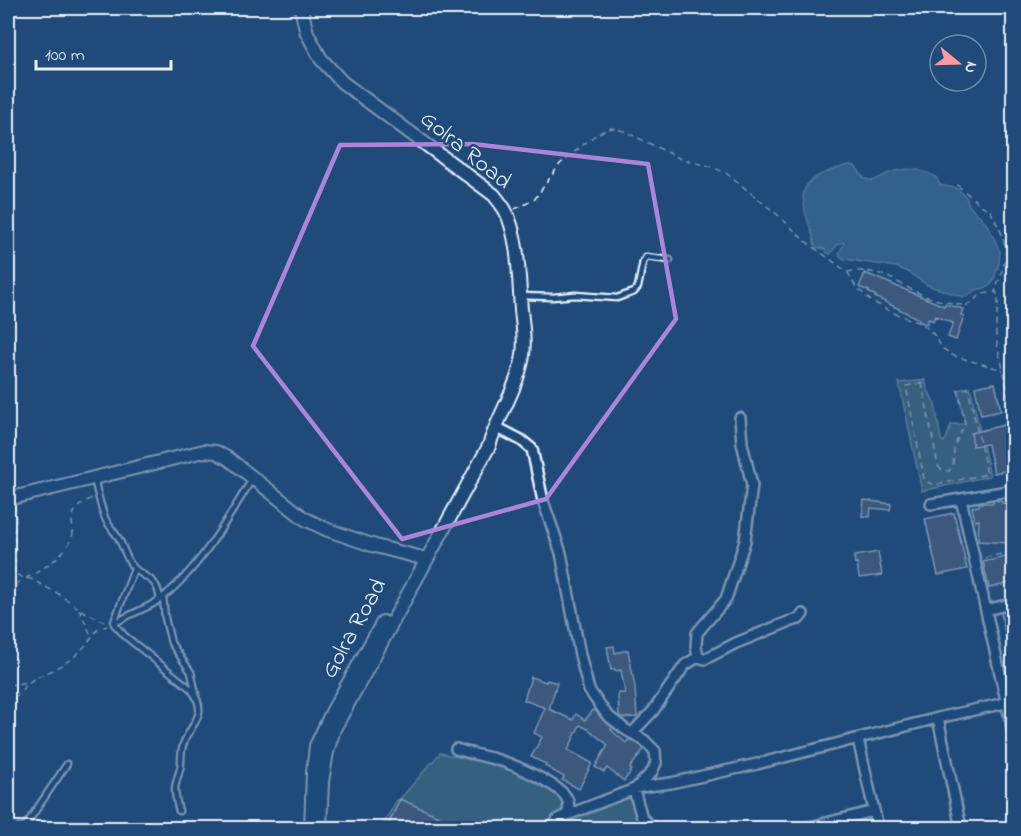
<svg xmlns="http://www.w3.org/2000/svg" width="1021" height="836" font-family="'Indie Flower',sans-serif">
	<rect width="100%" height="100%" fill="#1f4a7a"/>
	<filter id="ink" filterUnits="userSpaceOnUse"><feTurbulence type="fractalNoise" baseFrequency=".0167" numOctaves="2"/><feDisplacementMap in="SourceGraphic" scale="12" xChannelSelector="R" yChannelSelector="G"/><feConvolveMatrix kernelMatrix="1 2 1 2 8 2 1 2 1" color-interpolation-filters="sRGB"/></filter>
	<g filter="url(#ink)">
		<path fill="#32547c" d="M1013,496V601L990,608L979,552L967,509Z"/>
		<path fill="#527c83" stroke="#9db6be" stroke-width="1.5" d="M925,380L927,388L935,404L941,440L944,442L946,439L951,425C955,423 960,425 965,424L958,390L970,387L990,476L922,491L899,383Z
			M440,753L522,771L569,800L587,815L632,796L641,828H381L397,800L400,799Z"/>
		<path fill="#497ba6" stroke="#89aac7" stroke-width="1.5" d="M848,165L855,166L864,178L872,181C878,179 883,176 889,173C906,167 920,168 936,177L940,185L955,188L960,191L966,197L970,207L981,217L990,229L1000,252L999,263L993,282L988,287L975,290L967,297H963L927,285L908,272L896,267L844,259L840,256L839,253L844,244L843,242L837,245L830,254L827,253L825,249L816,247C813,242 814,238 812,233C810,227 808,221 806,215C805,209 803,202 803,196C804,176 833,170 848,165Z"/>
		<path fill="#5f6b80" stroke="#e8f1f8" stroke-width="1.5" d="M865,273L944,306L945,304L963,309L961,315L964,316L956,340L948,337L953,323L935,316L933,321L929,319L926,324L918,321L919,319L875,297L876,296L868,292L869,291L859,287Z
			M995,383L1001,411L981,415L975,387Z
			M1004,425L1014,469L994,473L988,444L973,446L971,433Z
			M864,500L891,504L890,510L871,508L870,517L862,516Z
			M993,500L1002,501V503L1014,504V517L1011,515L1008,543L978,541L979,520L975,521L972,507L979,506V503H993Z
			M954,513L967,569L938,575L925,519Z
			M878,552L882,575L859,578L857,563L855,564L854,556Z
			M1014,555V582L989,588L983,562Z
			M1014,611V657L1010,658L1001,613Z
			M614,646L615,653L628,650L635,687L637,717L622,718L619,716L618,693H625L621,670L615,671V669L611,670L607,647Z
			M531,677L546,682L547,680L557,683L549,709L573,720L576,714L585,720L594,709L603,720L613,728L611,730L626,743L629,739L640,745L644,749L630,768L632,770L624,781L607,768L604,772L595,767L608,745L588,729L580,725L568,750L592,763L579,789L562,780L564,777L545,766L546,764L531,757L542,737L534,733L545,708L524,700Z
			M400,799L466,828H387Z"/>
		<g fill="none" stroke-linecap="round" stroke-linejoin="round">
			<g stroke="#e8f1f8" stroke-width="9">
				<path id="service" d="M520,296L553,297L575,295L617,298L625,295L634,292L638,287L643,262L646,257L670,260
					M94,478C97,491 100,505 105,518C109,527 116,533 120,541C123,548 126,556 130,563C142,581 157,573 160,600
					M163,597L165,618L171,643L191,672L196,694
					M114,622L134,569
					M179,811C177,804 175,796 175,788C176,780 180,772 181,764C181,758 181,752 183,745C191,722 210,715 191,689L125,636L114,624C129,613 149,609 163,597C201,567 227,519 253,478
					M18,828L26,825L30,819L67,764"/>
			</g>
			<g stroke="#e8f1f8" stroke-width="14">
				<path id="minor" d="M496,427L521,440L532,449L543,501L561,553L580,655L589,690L607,715L626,730L644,740L655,751L656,763L652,772L634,790L642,818L653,828
					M1014,490L961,499L1014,736
					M931,504L961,499
					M986,610L1014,603
					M698,657L696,646L697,633L726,599L745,541L752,485L742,443L740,418
					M938,718L961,828
					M632,733L653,711L685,665L698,657L705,659L736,643L788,622L799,619L803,614
					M858,739L878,828
					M456,749C471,754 486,756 501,761C515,765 559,785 566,797C570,803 569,809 567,815
					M553,828L558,819L562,817L640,787L671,783L757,764L938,718L1014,701
					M806,828L874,811"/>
			</g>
			<g stroke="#e8f1f8" stroke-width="16">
				<path id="tertiary" d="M301,8L307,33L321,59L342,82L494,195C498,200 502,205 505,210C519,236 519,281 521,310C523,328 526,348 521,365C514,394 497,418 489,446L334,729L327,752L322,782L320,828
					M8,499L204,451L216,452L229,459L305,519L328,530L375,546L426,559
					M311,828L313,772L316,746L332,712L383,622"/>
			</g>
			<path stroke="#e8f1f8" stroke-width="1.5" stroke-dasharray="6 4.5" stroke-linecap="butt" d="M957,185L981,205L990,210L1001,232L1006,249V256L1001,275L995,289C1001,301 996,314 996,326C995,342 1000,357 1004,372C1007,391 1010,409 1014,428
				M515,209L534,200L560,164L594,136L603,131L611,128L624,131L681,159L709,166L726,173L778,215L805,241L842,268L848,273L856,287L870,300L891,312L917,322L926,327L935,336L942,348L954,356L1003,370
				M847,272C883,267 895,283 925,296C938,301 953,303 966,306L982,294L996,292
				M922,383L938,466C941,470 944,471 949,471L953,466L954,448L957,440L965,424L958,390L968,388L987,474L935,485L929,483L924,478L906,386Z
				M985,558L1014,551
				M8,570L21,577L31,579L57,593L81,610L107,623
				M13,573L16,564L14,557L16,546L14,533L16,523L15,507
				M26,578C42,571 66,554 72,537C74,532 73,528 72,523C71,510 82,503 92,498
				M8,606L20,578
				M79,609L91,635
				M8,685L29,682
				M8,706L27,684L35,678L51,671L73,658L86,645L97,630L107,626"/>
			<use href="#service" stroke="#1f4a7a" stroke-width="4.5"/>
			<use href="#minor" stroke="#1f4a7a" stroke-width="9"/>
			<use href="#tertiary" stroke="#1f4a7a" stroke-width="12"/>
		</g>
	</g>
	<path d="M0 0H1021V836H0ZM473,144L648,164L676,319L546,499L402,539L253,346L340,145Z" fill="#1f4a7a" fill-opacity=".55" fill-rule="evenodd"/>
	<path fill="none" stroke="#ac85d9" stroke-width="4.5" stroke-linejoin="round" d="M473,144L648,164L676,319L546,499L402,539L253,346L340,145Z"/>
	<g text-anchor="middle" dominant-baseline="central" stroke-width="5" stroke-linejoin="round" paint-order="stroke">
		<g font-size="24" fill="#e8f1f8" stroke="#1f4a7a">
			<text transform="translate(465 151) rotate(39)">Golra Road</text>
			<text transform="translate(355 629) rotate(-61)">Golra Road</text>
		</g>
	</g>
	<rect width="1021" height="836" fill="none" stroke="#1f4a7a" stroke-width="30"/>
	<rect x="15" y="15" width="991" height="806" fill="none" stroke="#e8f1f8" stroke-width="2" filter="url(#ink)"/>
	<g transform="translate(958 63) rotate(109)"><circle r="28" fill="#1f4a7a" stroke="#6f8dac" stroke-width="1.5"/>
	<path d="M0-4.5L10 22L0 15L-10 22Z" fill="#ff9aa2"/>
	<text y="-9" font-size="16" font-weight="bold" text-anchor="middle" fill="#e8f1f8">N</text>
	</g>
	<path d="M36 60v9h135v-9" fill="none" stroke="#e8f1f8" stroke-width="3"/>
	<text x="45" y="60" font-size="18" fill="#e8f1f8" stroke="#1f4a7a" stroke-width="4.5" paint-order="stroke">100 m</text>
</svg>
